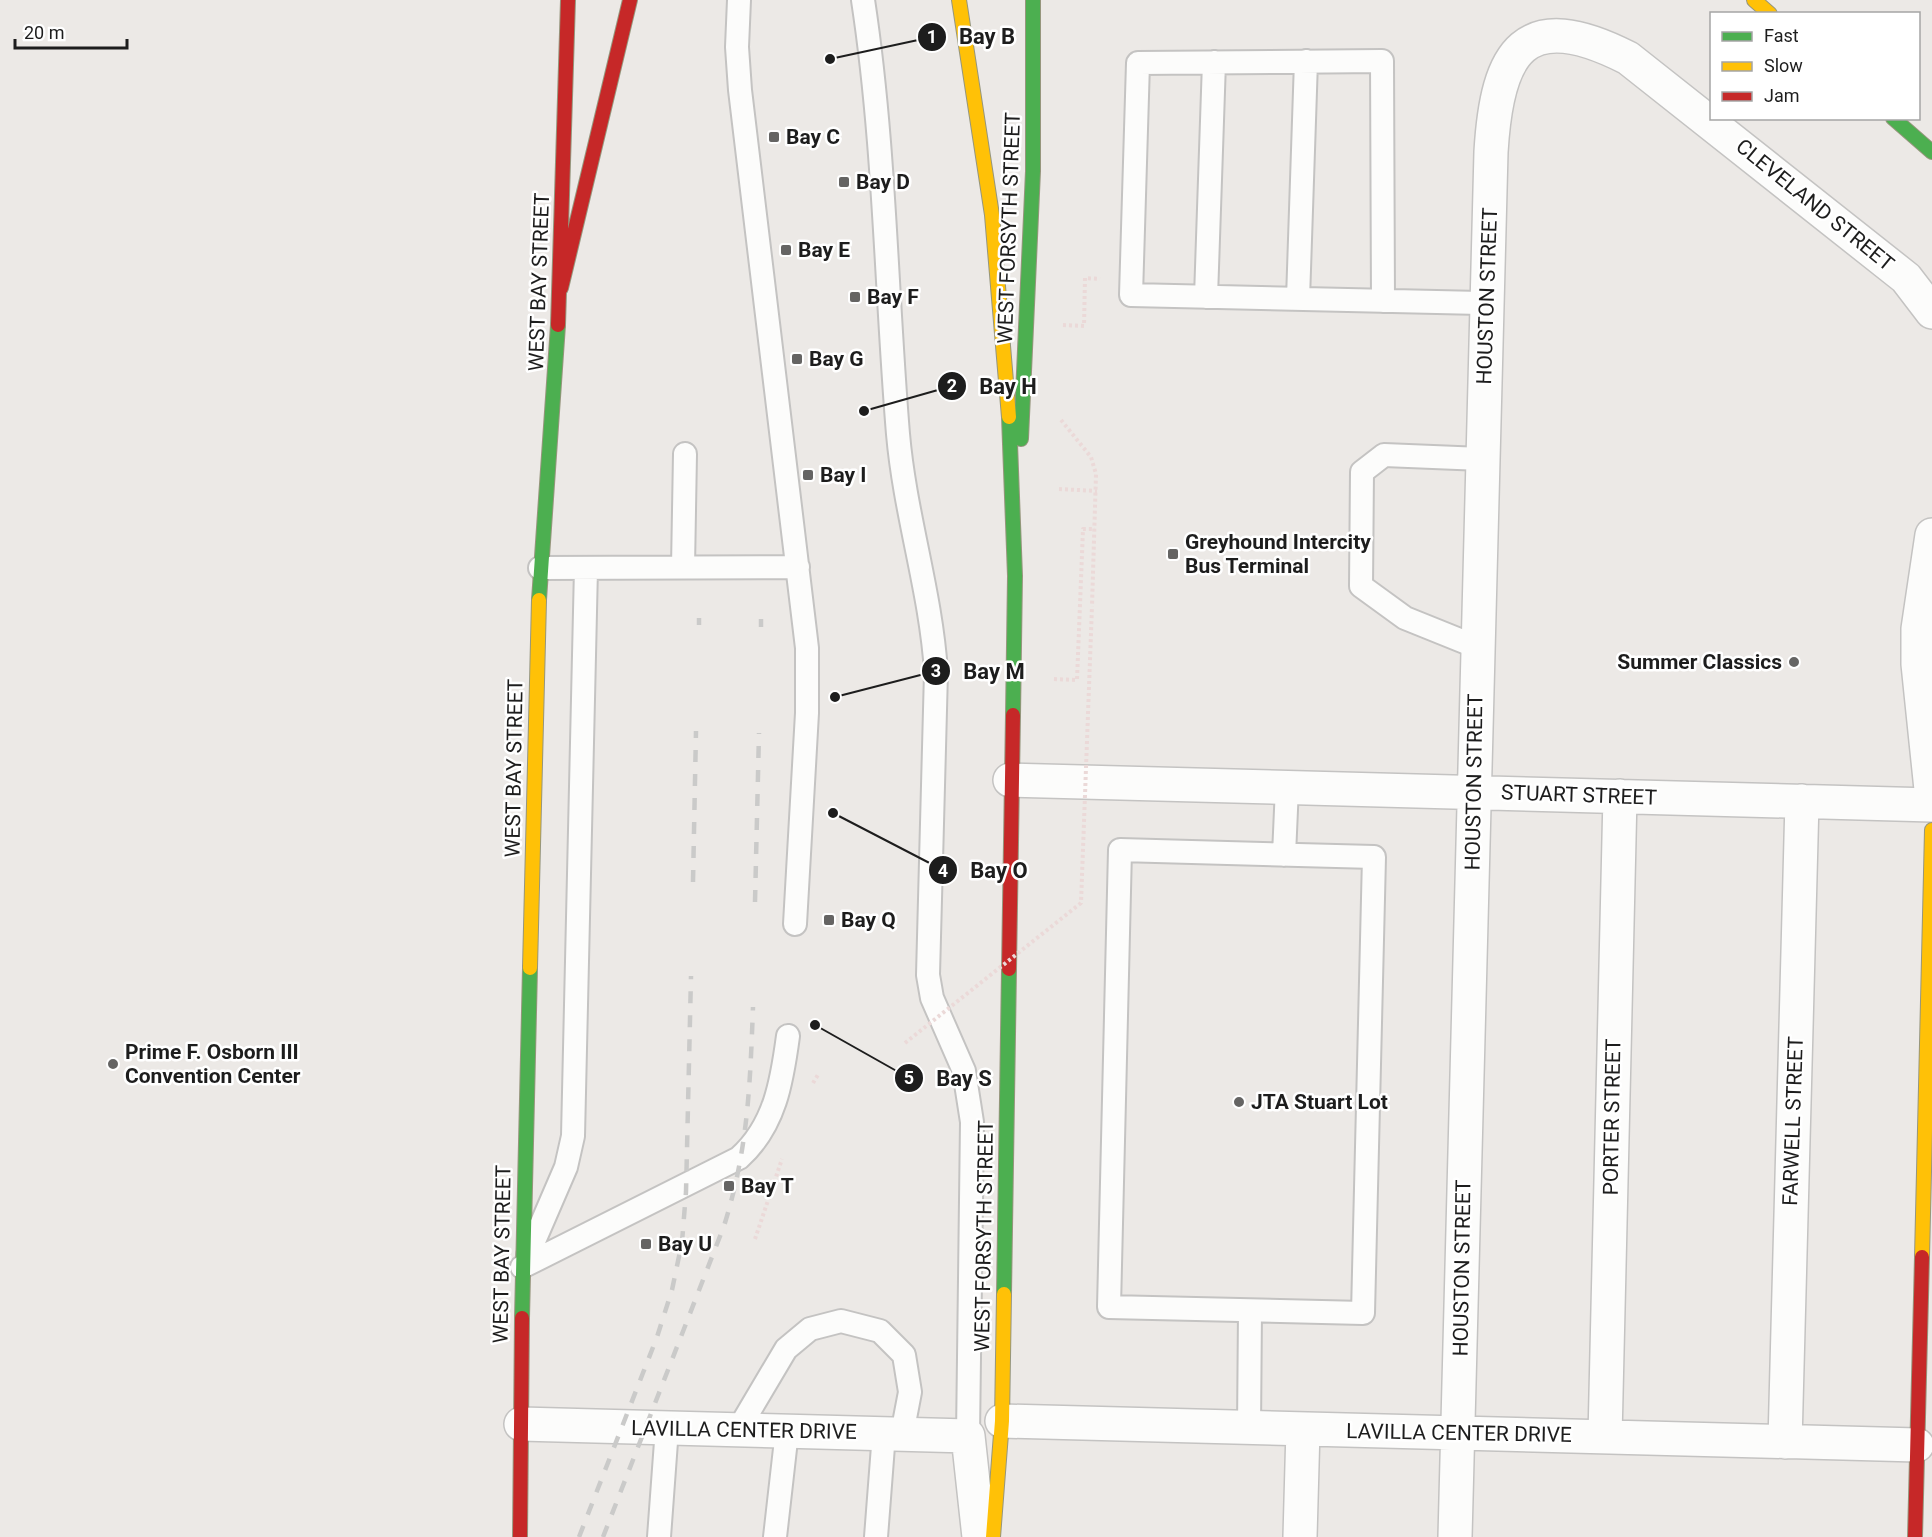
<svg xmlns="http://www.w3.org/2000/svg" width="1932" height="1537" font-family="Roboto,sans-serif">
	<rect width="100%" height="100%" fill="#ece9e6"/>
	<g fill="none" stroke-linecap="round" stroke-linejoin="round">
		<g stroke="#c4c3c2" stroke-width="26">
			<path id="lane" d="M739,0L737,47L740,90L807,648V713L795,924
				M863,0C885,144 886,290 898,434C905,515 931,592 936,672L928,975L932,998L964,1071L972,1122L968,1436
				M1206,297L1214,62
				M1298,299L1306,61
				M1383,301L1382,61L1138,63L1131,295C1249,298 1368,301 1487,303
				M683,567L685,454
				M540,568L798,567
				M1477,647L1405,618L1361,586L1362,472L1384,455L1482,459
				M1120,850L1374,857L1363,1313L1109,1307Z
				M1284,855L1287,787
				M528,1255L566,1167L573,1136L586,568
				M522,1267L739,1158C775,1126 782,1081 788,1036
				M1249,1427L1250,1311
				M738,1430L786,1349L810,1329L841,1321L880,1331L904,1355L910,1392L902,1434
				M659,1537L667,1428
				M775,1537L787,1431
				M876,1537L884,1433"/>
		</g>
		<g stroke="#c4c3c2" stroke-width="36">
			<path id="street" d="M1932,535L1918,629V664L1932,799
				M1010,780L1932,805
				M1002,1421L1917,1445
				M521,1424L968,1436L979,1537
				M1605,1437L1620,796
				M1785,1442L1802,801
				M1300,1537L1303,1429
				M1455,1537L1491,152C1497,51 1524,5 1628,58L1906,278L1932,312"/>
		</g>
		<g stroke="#96967d" stroke-width="16">
			<path id="fast" d="M1893,118L1932,152
				M1009,417L1015,576
				M1021,439L1033,171V0
				M539,600L558,325
				M1013,715L1015,576
				M1004,1294L1009,969
				M522,1318L530,968"/>
		</g>
		<g stroke="#96967d" stroke-width="16">
			<path id="slow" d="M959,0L992,215L1009,417
				M1754,0L1770,14
				M530,968L539,600
				M1922,1257L1932,830
				M993,1537L1002,1421L1004,1294"/>
		</g>
		<g stroke="#96967d" stroke-width="16">
			<path id="jam" d="M561,288L630,0
				M558,325L568,0
				M1009,969L1013,715
				M520,1537L522,1318
				M1915,1537L1922,1257"/>
		</g>
		<path stroke="#ebd9d8" stroke-width="4" stroke-dasharray="3 3" stroke-linecap="butt" d="M1063,325L1084,326L1085,278L1100,279
			M1061,420L1091,457L1096,474L1092,606
			M1059,489L1097,491
			M1054,679L1077,680L1083,529H1095
			M813,1083L819,1073
			M755,1239L782,1159"/>
		<use href="#lane" stroke="#fcfcfb" stroke-width="22"/>
		<use href="#street" stroke="#fcfcfb" stroke-width="33"/>
		<use href="#fast" stroke="#4caf50" stroke-width="14"/>
		<use href="#slow" stroke="#ffc107" stroke-width="14"/>
		<use href="#jam" stroke="#c62828" stroke-width="14"/>
		<path stroke="#cacac9" stroke-width="4.5" stroke-dasharray="12 12" stroke-linecap="butt" d="M699,625V618
			M761,627V619
			M693,882L696,731
			M755,902L759,733
			M579,1537L657,1337L672,1290L682,1242L686,1192L691,976
			M603,1537L724,1226C748,1149 750,1087 753,1007"/>
		<path stroke="#ebd9d8" stroke-width="4" stroke-dasharray="3 3" stroke-linecap="butt" d="M905,1043L1081,903L1092,606"/>
	</g>
	<g fill="#656463" stroke="#fff" stroke-width="2">
		<rect x="768" y="131" width="12" height="12" rx="3"/>
		<rect x="838" y="176" width="12" height="12" rx="3"/>
		<rect x="780" y="244" width="12" height="12" rx="3"/>
		<rect x="849" y="291" width="12" height="12" rx="3"/>
		<rect x="791" y="353" width="12" height="12" rx="3"/>
		<rect x="802" y="469" width="12" height="12" rx="3"/>
		<rect x="1167" y="548" width="12" height="12" rx="3"/>
		<circle cx="1794" cy="662" r="6"/>
		<rect x="823" y="914" width="12" height="12" rx="3"/>
		<circle cx="113" cy="1064" r="6"/>
		<circle cx="1239" cy="1102" r="6"/>
		<rect x="723" y="1180" width="12" height="12" rx="3"/>
		<rect x="640" y="1238" width="12" height="12" rx="3"/>
	</g>
	<g text-anchor="middle" dominant-baseline="central" stroke-width="5" stroke-linejoin="round" paint-order="stroke">
		<g font-size="21" font-weight="bold" fill="#1d1d1d" stroke="#fff" text-anchor="start">
			<text x="786" y="137">Bay C</text>
			<text x="856" y="182">Bay D</text>
			<text x="798" y="250">Bay E</text>
			<text x="867" y="297">Bay F</text>
			<text x="809" y="359">Bay G</text>
			<text x="820" y="475">Bay I</text>
			<text x="1185" y="542">Greyhound Intercity<tspan x="1185" dy="24">Bus Terminal</tspan></text>
			<text x="1782" y="662" text-anchor="end">Summer Classics</text>
			<text x="841" y="920">Bay Q</text>
			<text x="125" y="1052">Prime F. Osborn III<tspan x="125" dy="24">Convention Center</tspan></text>
			<text x="1251" y="1102">JTA Stuart Lot</text>
			<text x="741" y="1186">Bay T</text>
			<text x="658" y="1244">Bay U</text>
		</g>
		<g font-size="21" fill="#1d1d1d" stroke="#fff">
			<text transform="translate(1815 205) rotate(39)">CLEVELAND STREET</text>
			<text transform="translate(1009 228) rotate(-88)">WEST FORSYTH STREET</text>
			<text transform="translate(539 282) rotate(-88)">WEST BAY STREET</text>
			<text transform="translate(1487 296) rotate(-88)">HOUSTON STREET</text>
			<text transform="translate(514 768) rotate(-89)">WEST BAY STREET</text>
			<text transform="translate(1474 782) rotate(-89)">HOUSTON STREET</text>
			<text transform="translate(1579 795) rotate(2)">STUART STREET</text>
			<text transform="translate(1612 1117) rotate(-89)">PORTER STREET</text>
			<text transform="translate(1793 1121) rotate(-88)">FARWELL STREET</text>
			<text transform="translate(984 1236) rotate(-89)">WEST FORSYTH STREET</text>
			<text transform="translate(502 1254) rotate(-89)">WEST BAY STREET</text>
			<text transform="translate(1462 1268) rotate(-89)">HOUSTON STREET</text>
			<text transform="translate(744 1430) rotate(1)">LAVILLA CENTER DRIVE</text>
			<text transform="translate(1459 1433) rotate(1)">LAVILLA CENTER DRIVE</text>
		</g>
	</g>
	<path fill="none" stroke="#1d1d1d" stroke-width="2" d="M830 59L932 37M864 411L952 386M835 697L936 671M833 813L943 870M815 1025L909 1078"/>
	<g fill="#1d1d1d" stroke="#fff" stroke-width="2">
		<circle cx="830" cy="59" r="6"/>
		<circle cx="864" cy="411" r="6"/>
		<circle cx="835" cy="697" r="6"/>
		<circle cx="833" cy="813" r="6"/>
		<circle cx="815" cy="1025" r="6"/>
		<circle cx="932" cy="37" r="15"/>
		<circle cx="952" cy="386" r="15"/>
		<circle cx="936" cy="671" r="15"/>
		<circle cx="943" cy="870" r="15"/>
		<circle cx="909" cy="1078" r="15"/>
	</g>
	<g font-size="18" text-anchor="middle" font-weight="bold" fill="#fff">
		<text x="932" y="43">1</text>
		<text x="952" y="392">2</text>
		<text x="936" y="677">3</text>
		<text x="943" y="877">4</text>
		<text x="909" y="1084">5</text>
	</g>
	<g font-size="22" text-anchor="middle" font-weight="bold" fill="#1d1d1d" stroke="#fff" stroke-width="5" stroke-linejoin="round" paint-order="stroke">
		<text x="987" y="44">Bay B</text>
		<text x="1008" y="394">Bay H</text>
		<text x="994" y="679">Bay M</text>
		<text x="999" y="878">Bay O</text>
		<text x="964" y="1086">Bay S</text>
	</g>
	<rect x="1710" y="12" width="210" height="108" fill="#ffffff" stroke="#a5a5a5" stroke-width="1.5"/>
	<rect x="1722" y="32" width="30" height="9" fill="#4caf50" stroke="#a5a5a5" stroke-width="1.5"/>
	<text x="1764" y="42" font-size="18" fill="#1d1d1d">Fast</text>
	<rect x="1722" y="62" width="30" height="9" fill="#ffc107" stroke="#a5a5a5" stroke-width="1.5"/>
	<text x="1764" y="72" font-size="18" fill="#1d1d1d">Slow</text>
	<rect x="1722" y="92" width="30" height="9" fill="#c62828" stroke="#a5a5a5" stroke-width="1.5"/>
	<text x="1764" y="102" font-size="18" fill="#1d1d1d">Jam</text>
	<path d="M15 39v9h112v-9" fill="none" stroke="#1d1d1d" stroke-width="3"/>
	<text x="24" y="39" font-size="18" fill="#1d1d1d" stroke="#ffffff" stroke-width="4.5" paint-order="stroke">20 m</text>
</svg>
